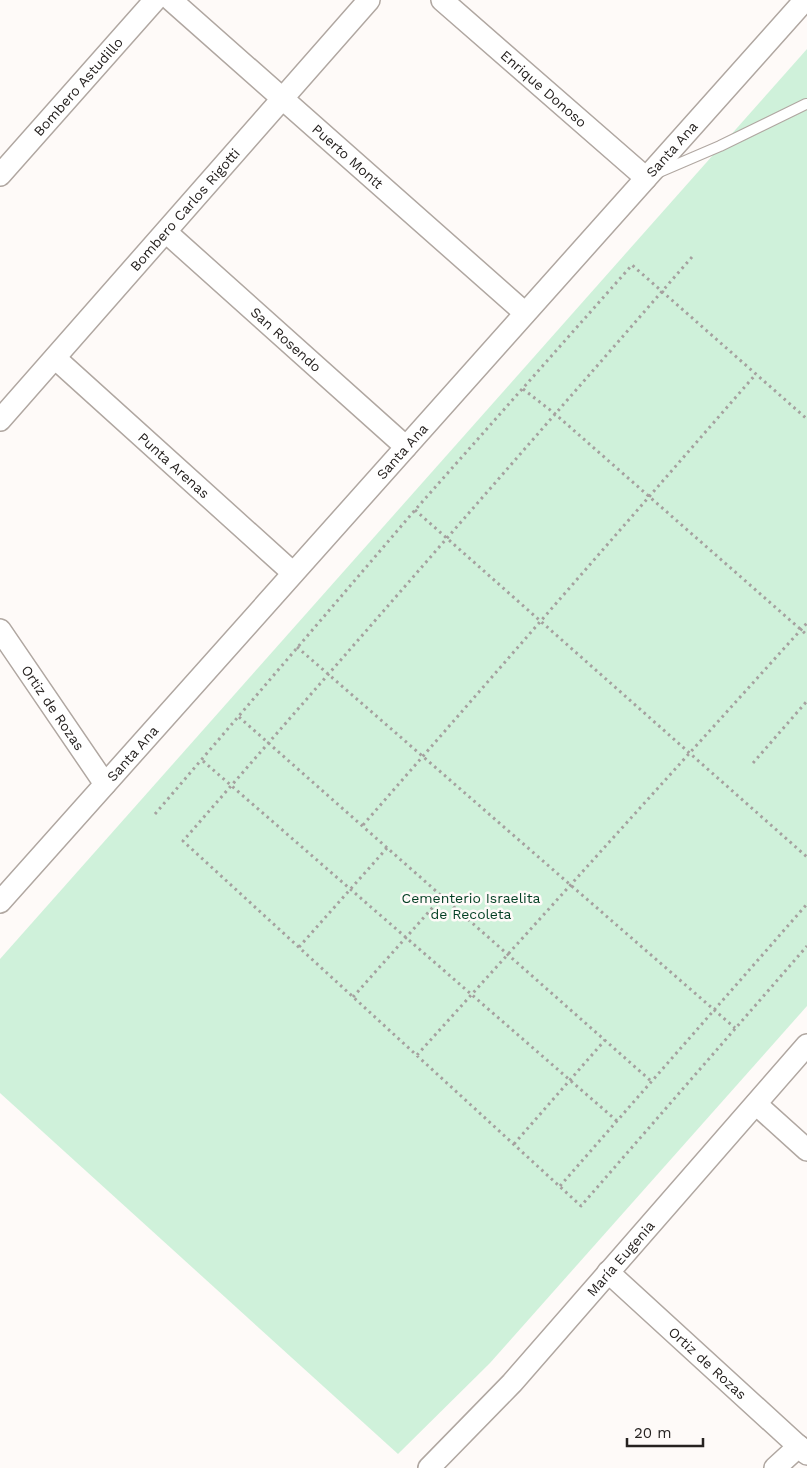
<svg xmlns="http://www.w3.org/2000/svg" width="807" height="1468" font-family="'Work Sans',sans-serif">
	<rect width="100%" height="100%" fill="#fefaf8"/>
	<path fill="#cff1da" d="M807,49V1006L490,1363L398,1454L0,1093V959Z"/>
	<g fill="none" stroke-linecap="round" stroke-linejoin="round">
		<g stroke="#b0a7a1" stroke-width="12">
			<path id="lane" d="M657,173L720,146L806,104"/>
		</g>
		<g stroke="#b0a7a1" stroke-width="24">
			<g id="street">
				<path id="s1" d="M171,0L525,313"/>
				<path id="s2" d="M442,0L646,178"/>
				<path id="s3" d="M0,175L155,0"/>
				<path id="s4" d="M166,232L406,447"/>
				<path id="s5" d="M55,358L293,573"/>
				<path id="s6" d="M0,420L369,0"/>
				<path id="s7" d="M0,630L105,784"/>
				<path id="s8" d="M0,902L805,0"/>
				<path d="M756,1104L807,1150"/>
				<path id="s9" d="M608,1272L807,1454"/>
				<path id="s10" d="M429,1468L512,1383L807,1045"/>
				<path d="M775,1468L799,1446"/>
			</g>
		</g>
		<path stroke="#a5a19f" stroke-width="3" stroke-dasharray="2.5 4" stroke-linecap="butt" d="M692,257L183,841L581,1206L807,946
			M523,389L554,413L807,635
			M415,510L807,857
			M297,647L735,1028
			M239,717L651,1081
			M203,761L617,1121
			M753,763L807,701
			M155,814L415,510L632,265L807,419
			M363,825L756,374
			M299,947L387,848
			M353,997L442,897
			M417,1055L807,623
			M514,1144L605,1040
			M560,1186L807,904"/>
		<use href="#lane" stroke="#fff" stroke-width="10"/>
		<use href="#street" stroke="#fff" stroke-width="21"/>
	</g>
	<g text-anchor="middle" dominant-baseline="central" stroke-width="5" stroke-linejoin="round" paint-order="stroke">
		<g font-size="14" fill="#262220" stroke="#fefaf8">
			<text stroke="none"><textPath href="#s3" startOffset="118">Bombero Astudillo</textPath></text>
			<text stroke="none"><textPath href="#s2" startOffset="135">Enrique Donoso</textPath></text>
			<text stroke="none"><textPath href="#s8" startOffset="1009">Santa Ana</textPath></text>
			<text stroke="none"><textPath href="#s1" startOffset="236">Puerto Montt</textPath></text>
			<text stroke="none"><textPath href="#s6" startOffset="280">Bombero Carlos Rigotti</textPath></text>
			<text stroke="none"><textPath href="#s4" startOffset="161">San Rosendo</textPath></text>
			<text stroke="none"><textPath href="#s8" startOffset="604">Santa Ana</textPath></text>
			<text stroke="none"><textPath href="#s5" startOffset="160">Punta Arenas</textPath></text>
			<text stroke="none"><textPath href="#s7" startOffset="94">Ortiz de Rozas</textPath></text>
			<text stroke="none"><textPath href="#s8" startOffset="199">Santa Ana</textPath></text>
			<text stroke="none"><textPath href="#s10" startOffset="284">María Eugenia</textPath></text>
			<text stroke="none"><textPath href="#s9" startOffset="135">Ortiz de Rozas</textPath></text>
		</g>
		<g font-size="14" fill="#013e22" stroke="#fefaf8">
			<text x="471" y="898">Cementerio Israelita<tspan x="471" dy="16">de Recoleta</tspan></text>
		</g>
	</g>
	<path d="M627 1438v8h76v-8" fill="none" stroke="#262220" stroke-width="2.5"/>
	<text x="634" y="1438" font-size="15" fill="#262220" stroke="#fefaf8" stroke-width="4" paint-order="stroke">20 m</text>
</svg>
